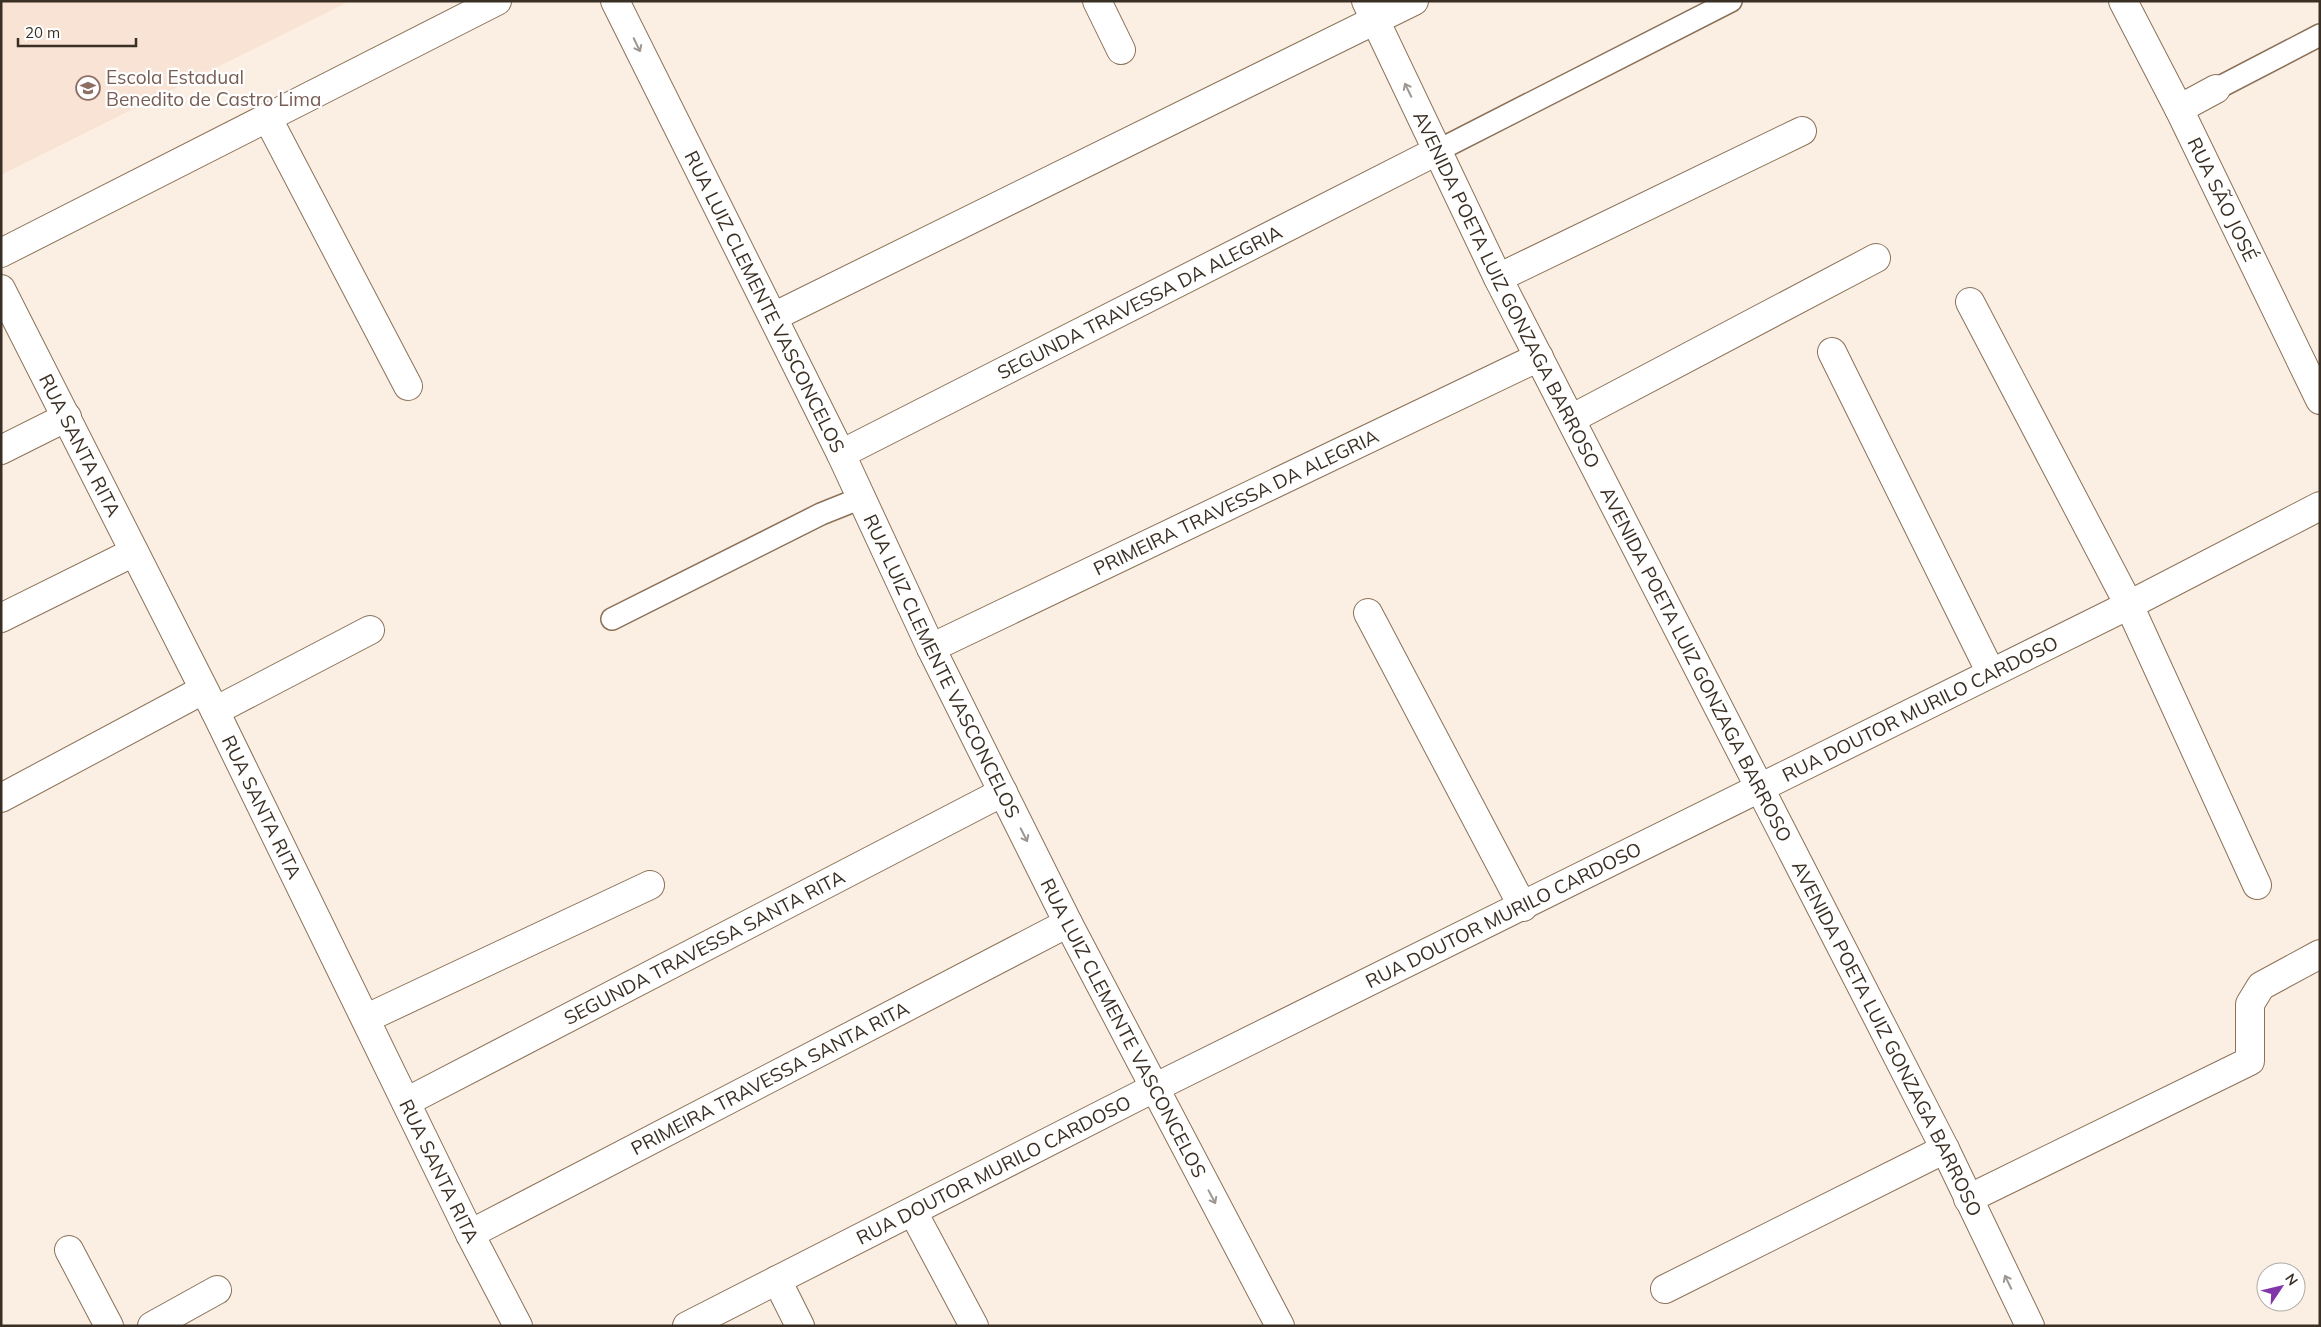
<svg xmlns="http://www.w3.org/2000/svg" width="2321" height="1327" font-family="Mulish,sans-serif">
	<rect width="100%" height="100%" fill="#fbefe4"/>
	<path fill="#f8e3d5" d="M1,1H350L1,175Z"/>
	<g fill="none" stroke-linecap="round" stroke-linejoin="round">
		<g stroke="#8b7157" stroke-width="24">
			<path id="service" d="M2216,89L2320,35
				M1437,151L1731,1
				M612,619L821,514L861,498"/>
		</g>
		<g stroke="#8b7157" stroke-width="30">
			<g id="minor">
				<path d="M1097,1L1121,50"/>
				<path id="s1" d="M2123,1L2179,109L2320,400"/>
				<path d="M2179,109L2216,89"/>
				<path d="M267,117L408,386"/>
				<path d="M1498,278L1802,131"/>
				<path id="s2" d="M1,289L215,711L470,1234L518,1326"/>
				<path d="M1970,302L2129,605L2257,885"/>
				<path d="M773,317L1414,1"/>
				<path d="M1832,352L1990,671"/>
				<path d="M1571,419L1876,258"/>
				<path d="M1,450L67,417"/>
				<path id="s3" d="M841,454L1437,151"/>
				<path d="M1368,613L1523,907"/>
				<path d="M1,618L134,552"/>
				<path id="s4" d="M931,648L1539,357"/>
				<path d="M215,711L370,630"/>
				<path d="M1,798L203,690"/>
				<path d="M367,1018L650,885"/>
				<path id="s5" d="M406,1102L1003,792"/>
				<path d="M1968,1199L2250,1061V1004L2261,986L2320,954"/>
				<path d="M913,1212L974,1326"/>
				<path id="s6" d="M470,1234L1068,923"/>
				<path d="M69,1250L109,1326"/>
				<path d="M777,1280L800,1326"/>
				<path d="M1665,1289L1945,1149"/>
				<path d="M152,1326L217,1290"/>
				<path id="s7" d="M687,1326L1154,1088L2129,605L2320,506"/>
			</g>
		</g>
		<g stroke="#8b7157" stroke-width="30">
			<g id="tertiary">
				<path id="s8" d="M615,1L841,454L931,648L1068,923L1280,1326"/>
				<path id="s9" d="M1366,1L1498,278L1945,1149L2030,1326"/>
				<path d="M1,253L497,1"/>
			</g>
		</g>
		<use href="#service" stroke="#fff" stroke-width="21"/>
		<use href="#minor" stroke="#fff" stroke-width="28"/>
		<use href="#tertiary" stroke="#fff" stroke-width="28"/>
	</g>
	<defs><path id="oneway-shaft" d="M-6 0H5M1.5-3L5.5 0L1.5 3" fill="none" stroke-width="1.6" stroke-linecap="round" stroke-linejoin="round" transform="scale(1.25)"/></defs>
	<g stroke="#9c9792">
		<use href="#oneway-shaft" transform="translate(637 45) rotate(64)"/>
		<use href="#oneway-shaft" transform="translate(1408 90) rotate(-116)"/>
		<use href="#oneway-shaft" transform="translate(1024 835) rotate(63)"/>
		<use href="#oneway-shaft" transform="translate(1212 1197) rotate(62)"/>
		<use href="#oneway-shaft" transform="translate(2008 1282) rotate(-116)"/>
	</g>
	<defs>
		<g id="school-ring" transform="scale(1.25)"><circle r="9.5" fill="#fff" stroke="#8d6e63" stroke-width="1.5"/><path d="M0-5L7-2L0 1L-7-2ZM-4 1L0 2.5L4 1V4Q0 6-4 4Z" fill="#8d6e63"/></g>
	</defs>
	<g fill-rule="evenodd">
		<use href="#school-ring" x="88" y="88"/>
	</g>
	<g text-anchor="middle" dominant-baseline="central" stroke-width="4.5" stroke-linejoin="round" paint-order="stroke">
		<g font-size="19" fill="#785e54" stroke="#fff" text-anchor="start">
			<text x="106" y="77">Escola Estadual<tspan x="106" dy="22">Benedito de Castro Lima</tspan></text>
		</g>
		<g font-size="19" fill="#3a2f24" stroke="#fff">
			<text stroke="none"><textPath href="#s1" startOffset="222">RUA SÃO JOSÉ</textPath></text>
			<text stroke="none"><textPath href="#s9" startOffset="321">AVENIDA POETA LUIZ GONZAGA BARROSO</textPath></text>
			<text stroke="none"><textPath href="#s8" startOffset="336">RUA LUIZ CLEMENTE VASCONCELOS</textPath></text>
			<text stroke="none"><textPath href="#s3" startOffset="335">SEGUNDA TRAVESSA DA ALEGRIA</textPath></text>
			<text stroke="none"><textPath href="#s2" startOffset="175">RUA SANTA RITA</textPath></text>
			<text stroke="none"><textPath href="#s4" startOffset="338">PRIMEIRA TRAVESSA DA ALEGRIA</textPath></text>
			<text stroke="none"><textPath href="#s9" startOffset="741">AVENIDA POETA LUIZ GONZAGA BARROSO</textPath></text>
			<text stroke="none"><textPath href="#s8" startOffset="741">RUA LUIZ CLEMENTE VASCONCELOS</textPath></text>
			<text stroke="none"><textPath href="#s7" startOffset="1379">RUA DOUTOR MURILO CARDOSO</textPath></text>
			<text stroke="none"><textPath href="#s2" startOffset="580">RUA SANTA RITA</textPath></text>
			<text stroke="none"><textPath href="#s7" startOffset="914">RUA DOUTOR MURILO CARDOSO</textPath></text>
			<text stroke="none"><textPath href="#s5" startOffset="336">SEGUNDA TRAVESSA SANTA RITA</textPath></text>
			<text stroke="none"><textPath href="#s8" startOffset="1146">RUA LUIZ CLEMENTE VASCONCELOS</textPath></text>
			<text stroke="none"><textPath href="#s9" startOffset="1161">AVENIDA POETA LUIZ GONZAGA BARROSO</textPath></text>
			<text stroke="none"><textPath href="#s6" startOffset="338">PRIMEIRA TRAVESSA SANTA RITA</textPath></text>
			<text stroke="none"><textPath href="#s2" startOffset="985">RUA SANTA RITA</textPath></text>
			<text stroke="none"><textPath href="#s7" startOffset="344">RUA DOUTOR MURILO CARDOSO</textPath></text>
		</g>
	</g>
	<rect width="2321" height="1327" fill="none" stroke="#3a2f24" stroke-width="5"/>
	<g transform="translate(2281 1287) rotate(55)"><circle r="24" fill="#ffffff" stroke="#b0aca7"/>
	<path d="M0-4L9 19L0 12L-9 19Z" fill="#8036a8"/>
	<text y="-8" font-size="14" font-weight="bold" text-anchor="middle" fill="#3a2f24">N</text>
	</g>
	<path d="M18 38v8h118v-8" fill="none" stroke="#3a2f24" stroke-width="2.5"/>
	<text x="25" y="38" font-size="15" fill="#3a2f24" stroke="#ffffff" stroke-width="4" paint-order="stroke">20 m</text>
</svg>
